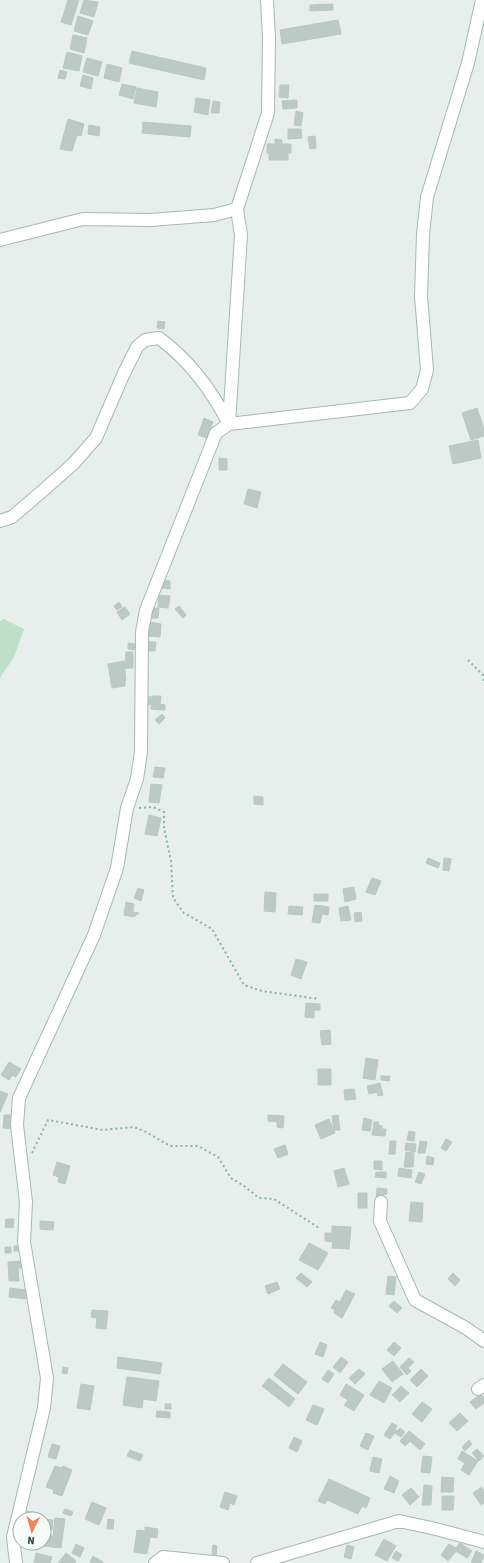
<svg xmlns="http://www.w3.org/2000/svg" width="484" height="1563" font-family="'Source Sans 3',sans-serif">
	<rect width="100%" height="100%" fill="#e6efeb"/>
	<path fill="#bfe0c8" d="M4,619L24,629L14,657L1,676L0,680V621Z"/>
	<path fill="#bbcac4" stroke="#b8c9c2" d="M68,0H79L71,25L61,22Z
		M84,0L98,2L94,17L80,13Z
		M333,4V10L310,11V5Z
		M78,16L93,21L88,35L74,31Z
		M338,20L341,34L282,44L280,30Z
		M73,35L87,38L84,53L70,49Z
		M132,51L206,68L204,80L129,63Z
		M67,52L82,56L79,71L63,68Z
		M87,58L102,62L98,76L83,72Z
		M107,64L122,68L119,82L104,78Z
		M60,70L67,72L65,79L58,78Z
		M83,75L93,78L91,89L80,86Z
		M122,84L136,87L133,99L119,95Z
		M280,85H289L288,98L279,97Z
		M137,88L158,92L156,107L134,103Z
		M196,98L210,100L208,115L194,112Z
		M297,100V108L283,109L282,101Z
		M213,101L220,102L219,113H211Z
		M296,111L303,113L301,126L294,125Z
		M68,119L84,124L81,136L77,135L72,151L60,149Z
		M143,122L191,126L190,137L142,133Z
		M89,125L100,127L99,136L88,134Z
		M288,129H301L302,138L288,139Z
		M315,136L316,148L310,149L308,137Z
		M275,139L282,140V144H291V153H288V160H269V153H267V144H275Z
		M158,321L165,322L164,329L157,328Z
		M477,408L484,429V436L471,440L462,413Z
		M204,418L213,422L207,438L198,435Z
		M478,440L481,458L453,464L449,446Z
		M219,458L227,459V470H219Z
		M248,489L261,492L257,508L244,504Z
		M163,580L170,581V589L162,588Z
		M159,595L170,596L168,608L158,607Z
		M119,602L122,607L117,610L114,606Z
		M179,606L186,615L183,618L175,609Z
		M125,607L130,614L122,620L117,612Z
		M152,608H159L158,618H152Z
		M149,622L161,624L160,637L147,636Z
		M148,642H156L155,651H147Z
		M128,643L135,644L134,650L128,649Z
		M126,652H133V668H125Z
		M124,661L126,680L125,681V686L112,688L108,664Z
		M145,696L151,697L150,705H145Z
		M152,696H161L160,704L165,705V710L151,709Z
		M162,714L165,718L159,724L155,720Z
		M155,767L165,768L163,778L153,777Z
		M151,784L162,785L159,803L149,802Z
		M254,796L263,797V805L254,804Z
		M149,815L161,818L157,836L145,834Z
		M428,858L440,863L438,868L426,863Z
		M444,858L451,859L449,871L443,870Z
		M372,878L381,881L375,895L366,892Z
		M354,887L356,899L345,902L343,889Z
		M138,888L144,890L141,901L134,898Z
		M265,892L276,893L275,912L264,911Z
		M314,894H328V901H314Z
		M126,902L134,904L133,912L139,913L134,917L124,915Z
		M315,905L329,907L328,915L322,914L320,923L312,922Z
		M289,906L303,907L302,915L288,914Z
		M348,906L351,920L341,921L339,908Z
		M361,912L362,921L355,922L354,913Z
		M296,959L307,962L301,979L291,975Z
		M306,1003L320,1004V1010H314V1018L305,1017Z
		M330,1030L331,1044L322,1045L320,1031Z
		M366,1058L378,1060L375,1080L363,1078Z
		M9,1062L21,1069L16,1077L12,1075L9,1080L1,1075Z
		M318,1069H331V1085H318Z
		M381,1076H390L389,1081L381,1080Z
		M380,1083L383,1095L378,1096L377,1092L369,1094L367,1086Z
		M354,1089L356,1099L345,1100L344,1090Z
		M0,1091L8,1094L0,1112Z
		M4,1115H11L10,1123H13V1129L3,1128Z
		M268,1115L284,1116L283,1128L277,1127V1122L268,1121Z
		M338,1115L340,1130H334L332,1116Z
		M364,1118L372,1120L370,1131L362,1130Z
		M329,1119L335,1133L321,1139L315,1125Z
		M374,1122H379L378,1125L382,1126V1129H386L385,1136L372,1135Z
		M409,1131L415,1132L414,1141L407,1140Z
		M446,1139L452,1142L446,1151L441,1148Z
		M390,1141H396L395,1154H389Z
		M420,1141L427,1142L425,1153H418Z
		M406,1143L416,1144L415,1152L405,1150Z
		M285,1145L288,1154L278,1158L274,1149Z
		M406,1152L414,1153L413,1167H404Z
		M427,1156L434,1158L433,1165L426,1164Z
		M374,1161H382V1170L374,1169Z
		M57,1162L70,1166L65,1184L58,1182L59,1177L53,1175Z
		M344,1168L349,1184L338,1187L334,1171Z
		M399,1168L412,1170L411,1178L398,1176Z
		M376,1172H386V1178L375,1177Z
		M419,1172L425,1174L421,1184L415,1182Z
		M377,1188L387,1189V1194H384V1200H376Z
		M358,1193H367V1208H358Z
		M411,1202L423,1203L422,1222L409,1221Z
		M6,1219H14L13,1228L5,1227Z
		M40,1221L54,1222L53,1230L40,1229Z
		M332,1226L351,1227L349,1249L332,1248L333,1242L325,1241V1233H332Z
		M309,1243L328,1253L318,1270L299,1260Z
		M14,1246H19V1251H14Z
		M5,1247H11V1253H5Z
		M21,1261V1268H18L19,1281H9L8,1262Z
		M301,1273L312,1282L307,1287L296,1278Z
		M453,1273L460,1280L455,1286L448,1279Z
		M388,1276L396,1277L394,1295L386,1294Z
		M277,1282L280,1289L268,1294L265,1286Z
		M10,1288L27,1290L26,1299L9,1297Z
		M346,1290L355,1294L342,1318L334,1313L335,1310L331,1308L336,1300L340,1302Z
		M394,1301L402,1308L397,1313L389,1306Z
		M92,1310L108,1311L106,1329L96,1328L97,1318L91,1317Z
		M320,1342L327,1345L323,1357L315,1354Z
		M394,1342L401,1348L394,1356L387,1350Z
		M118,1357L162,1363L160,1374L117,1368Z
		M341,1357L348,1362L340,1373L333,1367Z
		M409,1358L414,1362L408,1368L411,1371L407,1375L400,1367Z
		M393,1361L403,1374L392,1382L382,1369Z
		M283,1364L307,1382L298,1394L274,1375Z
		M63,1367L68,1368L67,1374L62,1373Z
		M359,1369L365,1374L355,1384L349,1378Z
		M421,1369L428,1376L417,1387L410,1380Z
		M328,1370L334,1374L328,1383L322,1379Z
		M127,1377L159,1381L156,1401L143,1399L142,1408L123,1405Z
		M269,1378L295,1399L289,1407L262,1386Z
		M379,1381L392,1388L384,1403L370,1395Z
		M81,1384L94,1386L90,1410L77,1408Z
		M346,1384L364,1395L354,1411L344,1405L348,1400L340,1395Z
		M401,1386L409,1393L400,1402L392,1395Z
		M481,1394L484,1398V1403L476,1409L470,1402Z
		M422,1402L432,1409L422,1422L412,1414Z
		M165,1404H171V1409H165Z
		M313,1405L324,1409L317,1425L306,1420Z
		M157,1411L170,1412V1418L156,1417Z
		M460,1413L468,1421L457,1431L449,1423Z
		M392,1423L397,1426L395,1429L397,1431L400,1428L405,1432L401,1437L395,1433L390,1439L384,1435Z
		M409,1431L425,1444L420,1450L410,1441L405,1446L400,1441Z
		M366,1433L374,1436L368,1450L360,1446Z
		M294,1437L302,1441L297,1452L289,1448Z
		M469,1440L472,1444L465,1451L462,1447Z
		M52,1444L60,1446L56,1459L48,1457Z
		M477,1449L484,1456L479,1461L472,1453Z
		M130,1450L143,1455L140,1461L127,1456Z
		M462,1451L478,1461L469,1475L461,1470L465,1463L458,1459Z
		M423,1456L432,1457L430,1473L421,1472Z
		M373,1457L382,1459L379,1473L370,1471Z
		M55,1466L62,1468L63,1466L72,1470L62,1496L53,1493L54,1490L46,1487Z
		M390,1476L399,1481L394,1493L384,1489Z
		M442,1477L454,1478L453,1492H441Z
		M329,1479L370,1498L366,1508L362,1506L358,1514L327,1500L325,1504L318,1501Z
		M424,1485L432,1486L431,1505H422Z
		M482,1487L484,1491V1503L481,1505L473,1493Z
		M411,1488L419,1497L410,1505L402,1495Z
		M225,1492L237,1496L234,1505L230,1503L228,1510L220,1507Z
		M442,1496H454L453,1510H442Z
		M92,1502L106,1508L99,1525L85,1519Z
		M65,1509L73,1512L71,1516L63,1513Z
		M25,1511L33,1512V1519H24Z
		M55,1518L65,1519L61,1548L27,1544V1543H44V1519L53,1520L52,1530L46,1529V1535L53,1536Z
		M108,1519L114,1520L113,1529H107Z
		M145,1527L158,1529L157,1538L150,1537L147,1554L134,1552L137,1530L145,1531Z
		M384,1539L396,1546L387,1561L375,1555Z
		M460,1543L472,1551L467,1558L456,1551L448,1561L441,1555L449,1544L456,1548Z
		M76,1544L84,1548L80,1557L72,1553Z
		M213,1545L217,1546L216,1555L212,1554Z
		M347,1545L354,1547L351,1559L344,1557Z
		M396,1551L402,1555L398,1561L392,1558Z
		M476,1551L484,1555L481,1563H471Z
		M36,1553L52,1557L50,1563H34Z
		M66,1553L76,1561L75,1563H58Z
		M93,1556L103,1562V1563L90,1562Z"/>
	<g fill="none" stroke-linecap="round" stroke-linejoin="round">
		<g stroke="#a8b8b2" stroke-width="14">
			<path id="minor" d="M0,240L83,219L151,220L214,215L237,209L268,113L269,38L267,0
				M229,424L241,235L237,209
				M0,521L12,517L39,494L73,464L96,438L124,373L137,347L145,340L159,338C189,360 212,391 229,424
				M381,1202L380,1221L415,1300L466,1328L484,1341
				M478,1389L484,1385
				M16,1563L13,1537L44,1408L47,1378L24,1242L26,1202L17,1125L19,1098L94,935L117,868L127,808L137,779L141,752L142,632L146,610L216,433L229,424L410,403L422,389L427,370L421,296L423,234L427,197L468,63L482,0
				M155,1563L163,1557L223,1563
				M257,1563L399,1521L436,1529L484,1542"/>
		</g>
		<path stroke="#86b3a5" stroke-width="2" stroke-dasharray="2 3" stroke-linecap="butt" d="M468,660L483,675L484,682
			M139,808L153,807L164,812V828L171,861L173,898L184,913L212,929L244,985L262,991L319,999
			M32,1153L48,1120L103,1130L134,1127L146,1132L170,1146H198L218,1157L231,1178L244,1186L259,1198L274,1199L319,1228"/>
		<use href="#minor" stroke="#fff" stroke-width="12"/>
	</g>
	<g transform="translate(32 1531) rotate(185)"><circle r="19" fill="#f7fbf9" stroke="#a3b1ad"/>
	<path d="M0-3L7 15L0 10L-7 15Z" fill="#f4845f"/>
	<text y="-6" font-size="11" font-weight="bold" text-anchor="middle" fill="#24423a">N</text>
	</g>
</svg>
